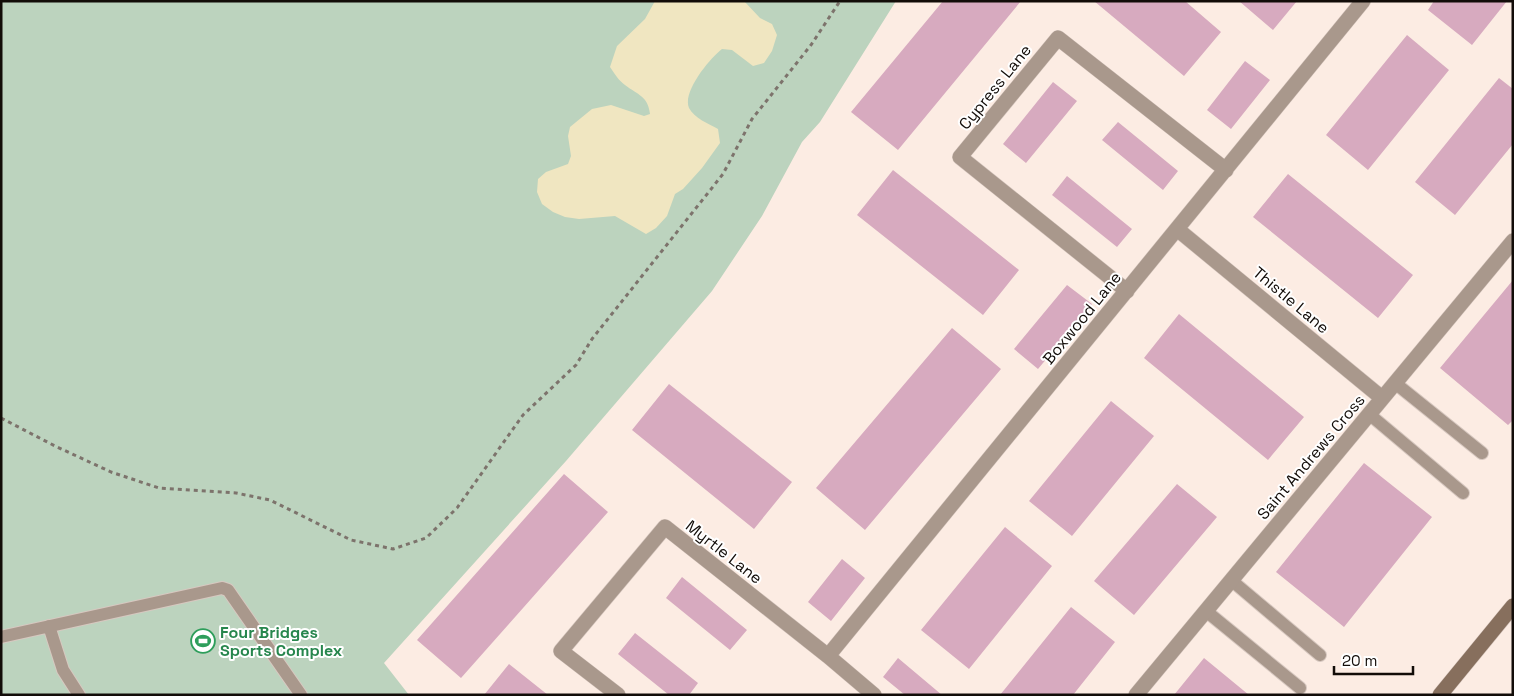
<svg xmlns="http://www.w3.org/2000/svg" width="1514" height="696" font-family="'Space Grotesk',sans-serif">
	<rect width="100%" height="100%" fill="#fcece3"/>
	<path fill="#bcd3be" d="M1,1H896L820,122L802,142L762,216L712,291L566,461L384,663L409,695H1Z"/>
	<path fill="#f0e6c1" d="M655,1H744L760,18L772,24L777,35L772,51L764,63L753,66L732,50L722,49C710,58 682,92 689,108C694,118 709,124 718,129L720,143L702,168L683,189L675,194L667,216L656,228L646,234L615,216L579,219L565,217L553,212L542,204L537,192L538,179L546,172L568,164L571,156L568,136L570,127L592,109L611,105L644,116L650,114C648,96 638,95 625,85C619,81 614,73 610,67L617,46L645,19Z"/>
	<path fill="#d7aabf" d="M943,1H1021L898,150L851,112Z
		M1094,1H1185L1221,32L1184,76Z
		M1239,1H1297L1273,30Z
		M1434,1H1507L1472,45L1428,10Z
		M1407,35L1449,70L1368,170L1326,135Z
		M1245,61L1270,80L1231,129L1207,110Z
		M1499,78L1513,89V144L1455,215L1415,182Z
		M1053,82L1077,101L1026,163L1003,144Z
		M1118,122L1178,171L1163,190L1102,140Z
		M893,170L1019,270L983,315L857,215Z
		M1288,174L1413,275L1378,318L1253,217Z
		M1067,176L1132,229L1117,247L1052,195Z
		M1513,280V420L1508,425L1440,368Z
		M1067,285L1092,304L1038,369L1014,349Z
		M1179,314L1304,417L1268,460L1144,358Z
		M952,328L1001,369L865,530L816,488Z
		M669,384L792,482L754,529L632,430Z
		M1111,401L1154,436L1072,536L1029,501Z
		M1364,463L1432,517L1344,627L1276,572Z
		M564,474L608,512L461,678L417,640Z
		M1177,484L1217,517L1134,615L1094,581Z
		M1005,527L1052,566L969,669L921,630Z
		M842,559L865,578L831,621L808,602Z
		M682,577L747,630L730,650L666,598Z
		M1071,607L1115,642L1073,695H1000Z
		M635,633L698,683L689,695H669L618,654Z
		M898,658L942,695H905L883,677Z
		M1204,658L1249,695H1174Z
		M509,664L548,695H484Z"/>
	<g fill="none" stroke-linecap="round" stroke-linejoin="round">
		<g stroke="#d7c8c0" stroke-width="14">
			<path id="lane" d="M1395,383L1482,453
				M1369,414L1463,493
				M1231,580L1320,655
				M1206,611L1300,688
				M49,626L63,670L79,695
				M1,637L222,588L228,590L301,695"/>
		</g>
		<g stroke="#d7c8c0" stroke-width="16">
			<path id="street" d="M1177,229L1382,398
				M1127,291L960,157L1058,38L1226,170
				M828,656L1363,1
				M618,695L561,651L665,527L828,656L874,695
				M1136,695L1513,241"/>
		</g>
		<g stroke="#d7c8c0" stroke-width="16">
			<path id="secondary" d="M1440,695L1513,606"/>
		</g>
		<path stroke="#7d736c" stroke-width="3" stroke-dasharray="4 4" stroke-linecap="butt" d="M1,418L55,446L111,472L159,488L236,493L270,500L351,540L393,549L426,538L457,508L523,415L576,365L592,339L723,174L752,119L811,45L840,1"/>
		<use href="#lane" stroke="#a9988c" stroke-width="12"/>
		<use href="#street" stroke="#a9988c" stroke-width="15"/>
		<use href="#secondary" stroke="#876f5d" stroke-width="15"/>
	</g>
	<defs>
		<g id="stadium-ring" transform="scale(1.25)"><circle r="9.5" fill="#fff" stroke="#2e9e5b" stroke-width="1.5"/><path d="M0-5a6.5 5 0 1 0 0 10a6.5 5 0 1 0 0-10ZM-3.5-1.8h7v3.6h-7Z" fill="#2e9e5b"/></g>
	</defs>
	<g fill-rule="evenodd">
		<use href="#stadium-ring" x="203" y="641"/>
	</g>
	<g text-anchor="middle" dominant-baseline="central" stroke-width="4" stroke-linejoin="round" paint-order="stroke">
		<g font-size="16" fill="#120c08" stroke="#fff">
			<text transform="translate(995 87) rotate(-51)">Cypress Lane</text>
			<text transform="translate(1291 300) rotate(40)">Thistle Lane</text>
			<text transform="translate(1082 318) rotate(-51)">Boxwood Lane</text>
			<text transform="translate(1311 457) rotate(-50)">Saint Andrews Cross</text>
			<text transform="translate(724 552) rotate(38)">Myrtle Lane</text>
		</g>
		<g font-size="16" font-weight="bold" fill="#27864d" stroke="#fff" text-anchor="start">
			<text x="220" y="632">Four Bridges<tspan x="220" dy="18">Sports Complex</tspan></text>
		</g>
	</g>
	<rect width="1514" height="696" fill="none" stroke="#120c08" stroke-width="5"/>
	<path d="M1334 666v8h79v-8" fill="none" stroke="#120c08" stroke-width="2.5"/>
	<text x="1342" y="666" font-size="15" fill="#120c08" stroke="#ffffff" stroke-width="4" paint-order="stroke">20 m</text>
</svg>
